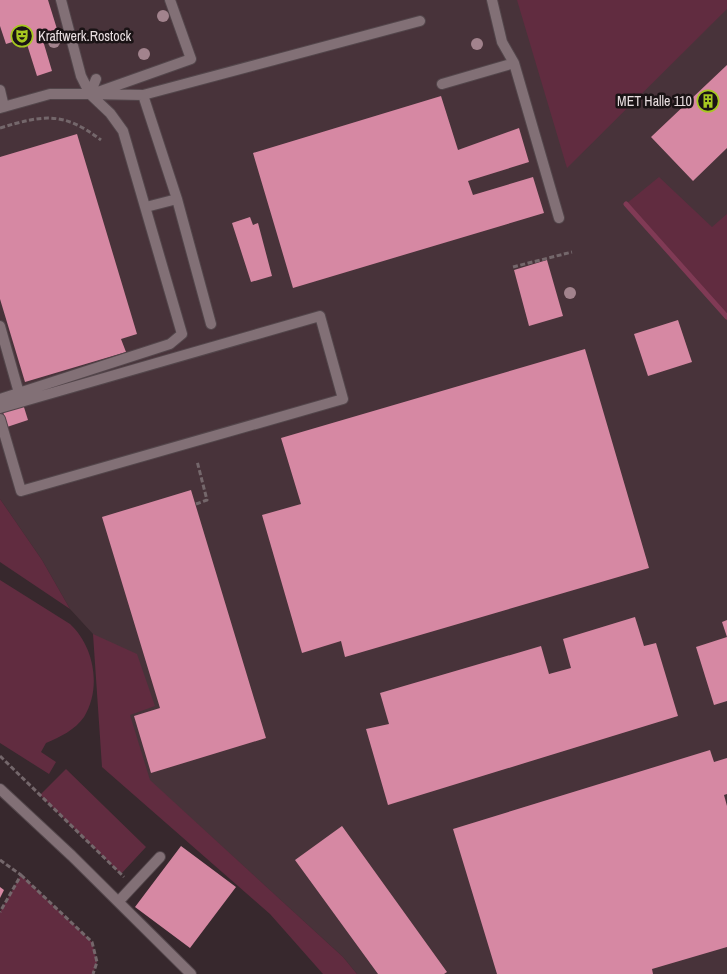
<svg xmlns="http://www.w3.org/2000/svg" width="727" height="974" font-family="'Archivo Narrow',sans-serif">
	<rect width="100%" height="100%" fill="#37282d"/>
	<path fill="#48333a" d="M0,0H727V974H357L343,957L149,780L93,634L70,609L42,560L0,499Z"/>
	<path fill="#612c40" d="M517,0H727V9L567,168Z
		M659,177L712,227L727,214V317L626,204Z
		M0,499L42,560L70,609L0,562Z
		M0,580L70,624C94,646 102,688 84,717C75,730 60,737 46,743L41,752L56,762L49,774L0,743Z
		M93,634L137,654L155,706L130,715L150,780L343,957L357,974H323L270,914L102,767Z
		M66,769L146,847L121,874L40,795Z
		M21,875L92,942L97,962L93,974H0V912Z"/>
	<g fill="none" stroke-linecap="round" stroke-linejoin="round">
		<path stroke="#803a55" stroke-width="5" d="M626,204L727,317"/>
	</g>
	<path fill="#d688a3" d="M0,0H48L57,29L41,34L52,71L37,76L25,38L6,44L0,26Z
		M727,65V148L693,181L651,137Z
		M441,96L458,150L519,128L529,162L468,181L473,195L533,177L544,213L293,288L253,153Z
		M77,134L137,334L121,339L126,352L25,382L0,299V157Z
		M250,217L253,225L258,223L272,276L251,282L232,223Z
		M547,260L563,316L529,326L514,270Z
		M678,320L692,362L648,376L634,334Z
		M585,349L649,568L345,657L341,641L302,653L262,515L301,504L281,438Z
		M23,404L28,420L7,427L0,418L4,416L3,411Z
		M191,490L266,738L151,773L134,716L160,708L102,517Z
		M635,617L644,646L656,643L678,716L388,805L366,729L389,724L380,693L541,646L549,674L571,668L563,639Z
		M727,620V637L722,622Z
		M727,637V701L714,705L696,647Z
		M710,750L714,762L727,758V794L724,795L727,806V947L652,969L653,974H497L453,829Z
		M342,826L447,972L444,974H378L295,860Z
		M181,846L236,887L190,948L135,907Z
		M0,887L4,890L0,898Z"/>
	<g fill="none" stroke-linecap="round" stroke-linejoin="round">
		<g stroke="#53464b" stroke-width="12">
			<path id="lane" d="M61,0L81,76L90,94
				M492,0L502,42L514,63
				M442,84L514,63L559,218
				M0,90L4,107
				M98,92L191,59L170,0
				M90,94L143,95L420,21
				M90,94L96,79
				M143,95L177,199L211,324
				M0,108L50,94H90L110,113L123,131L182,334L170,344L0,399
				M146,207L177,199
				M0,326L19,393
				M0,408L320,316L343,399L21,491L0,419
				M0,789L72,856L191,974
				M119,901L160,857"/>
		</g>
		<path stroke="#74676b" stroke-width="3" stroke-dasharray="5 2.5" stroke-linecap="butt" d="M0,128C43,115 63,111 101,140
			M513,267L572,252
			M196,504L207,500L197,461
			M0,756L124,877
			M0,860L21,875L0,912
			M21,875L92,942L97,962L93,974"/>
		<use href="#lane" stroke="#827076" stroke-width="10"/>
	</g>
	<g fill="#a2838d">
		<circle cx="163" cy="16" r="6"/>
		<circle cx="54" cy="42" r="6"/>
		<circle cx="477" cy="44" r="6"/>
		<circle cx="144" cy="54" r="6"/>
		<circle cx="570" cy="293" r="6"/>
	</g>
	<defs>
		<g id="theatre-ring" transform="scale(1.125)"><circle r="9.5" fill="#1a1315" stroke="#a6c820" stroke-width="1.5"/><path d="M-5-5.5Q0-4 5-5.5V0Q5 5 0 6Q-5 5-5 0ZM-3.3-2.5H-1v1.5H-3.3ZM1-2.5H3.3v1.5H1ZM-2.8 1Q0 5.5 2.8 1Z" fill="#a6c820"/></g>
		<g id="building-ring" transform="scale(1.125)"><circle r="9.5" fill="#1a1315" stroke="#a6c820" stroke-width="1.5"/><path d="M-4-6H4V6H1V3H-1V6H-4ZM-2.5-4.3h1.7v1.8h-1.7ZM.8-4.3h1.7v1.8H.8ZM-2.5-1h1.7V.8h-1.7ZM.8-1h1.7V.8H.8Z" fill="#a6c820"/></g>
	</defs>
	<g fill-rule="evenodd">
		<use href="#theatre-ring" x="22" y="36"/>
		<use href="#building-ring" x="708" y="101"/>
	</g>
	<g text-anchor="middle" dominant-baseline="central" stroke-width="5" stroke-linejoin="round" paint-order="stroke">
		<g font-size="14" fill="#e8dee0" stroke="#1a1315" text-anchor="start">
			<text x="38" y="36">Kraftwerk.Rostock</text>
			<text x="692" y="101" text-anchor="end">MET Halle 110</text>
		</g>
	</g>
</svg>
